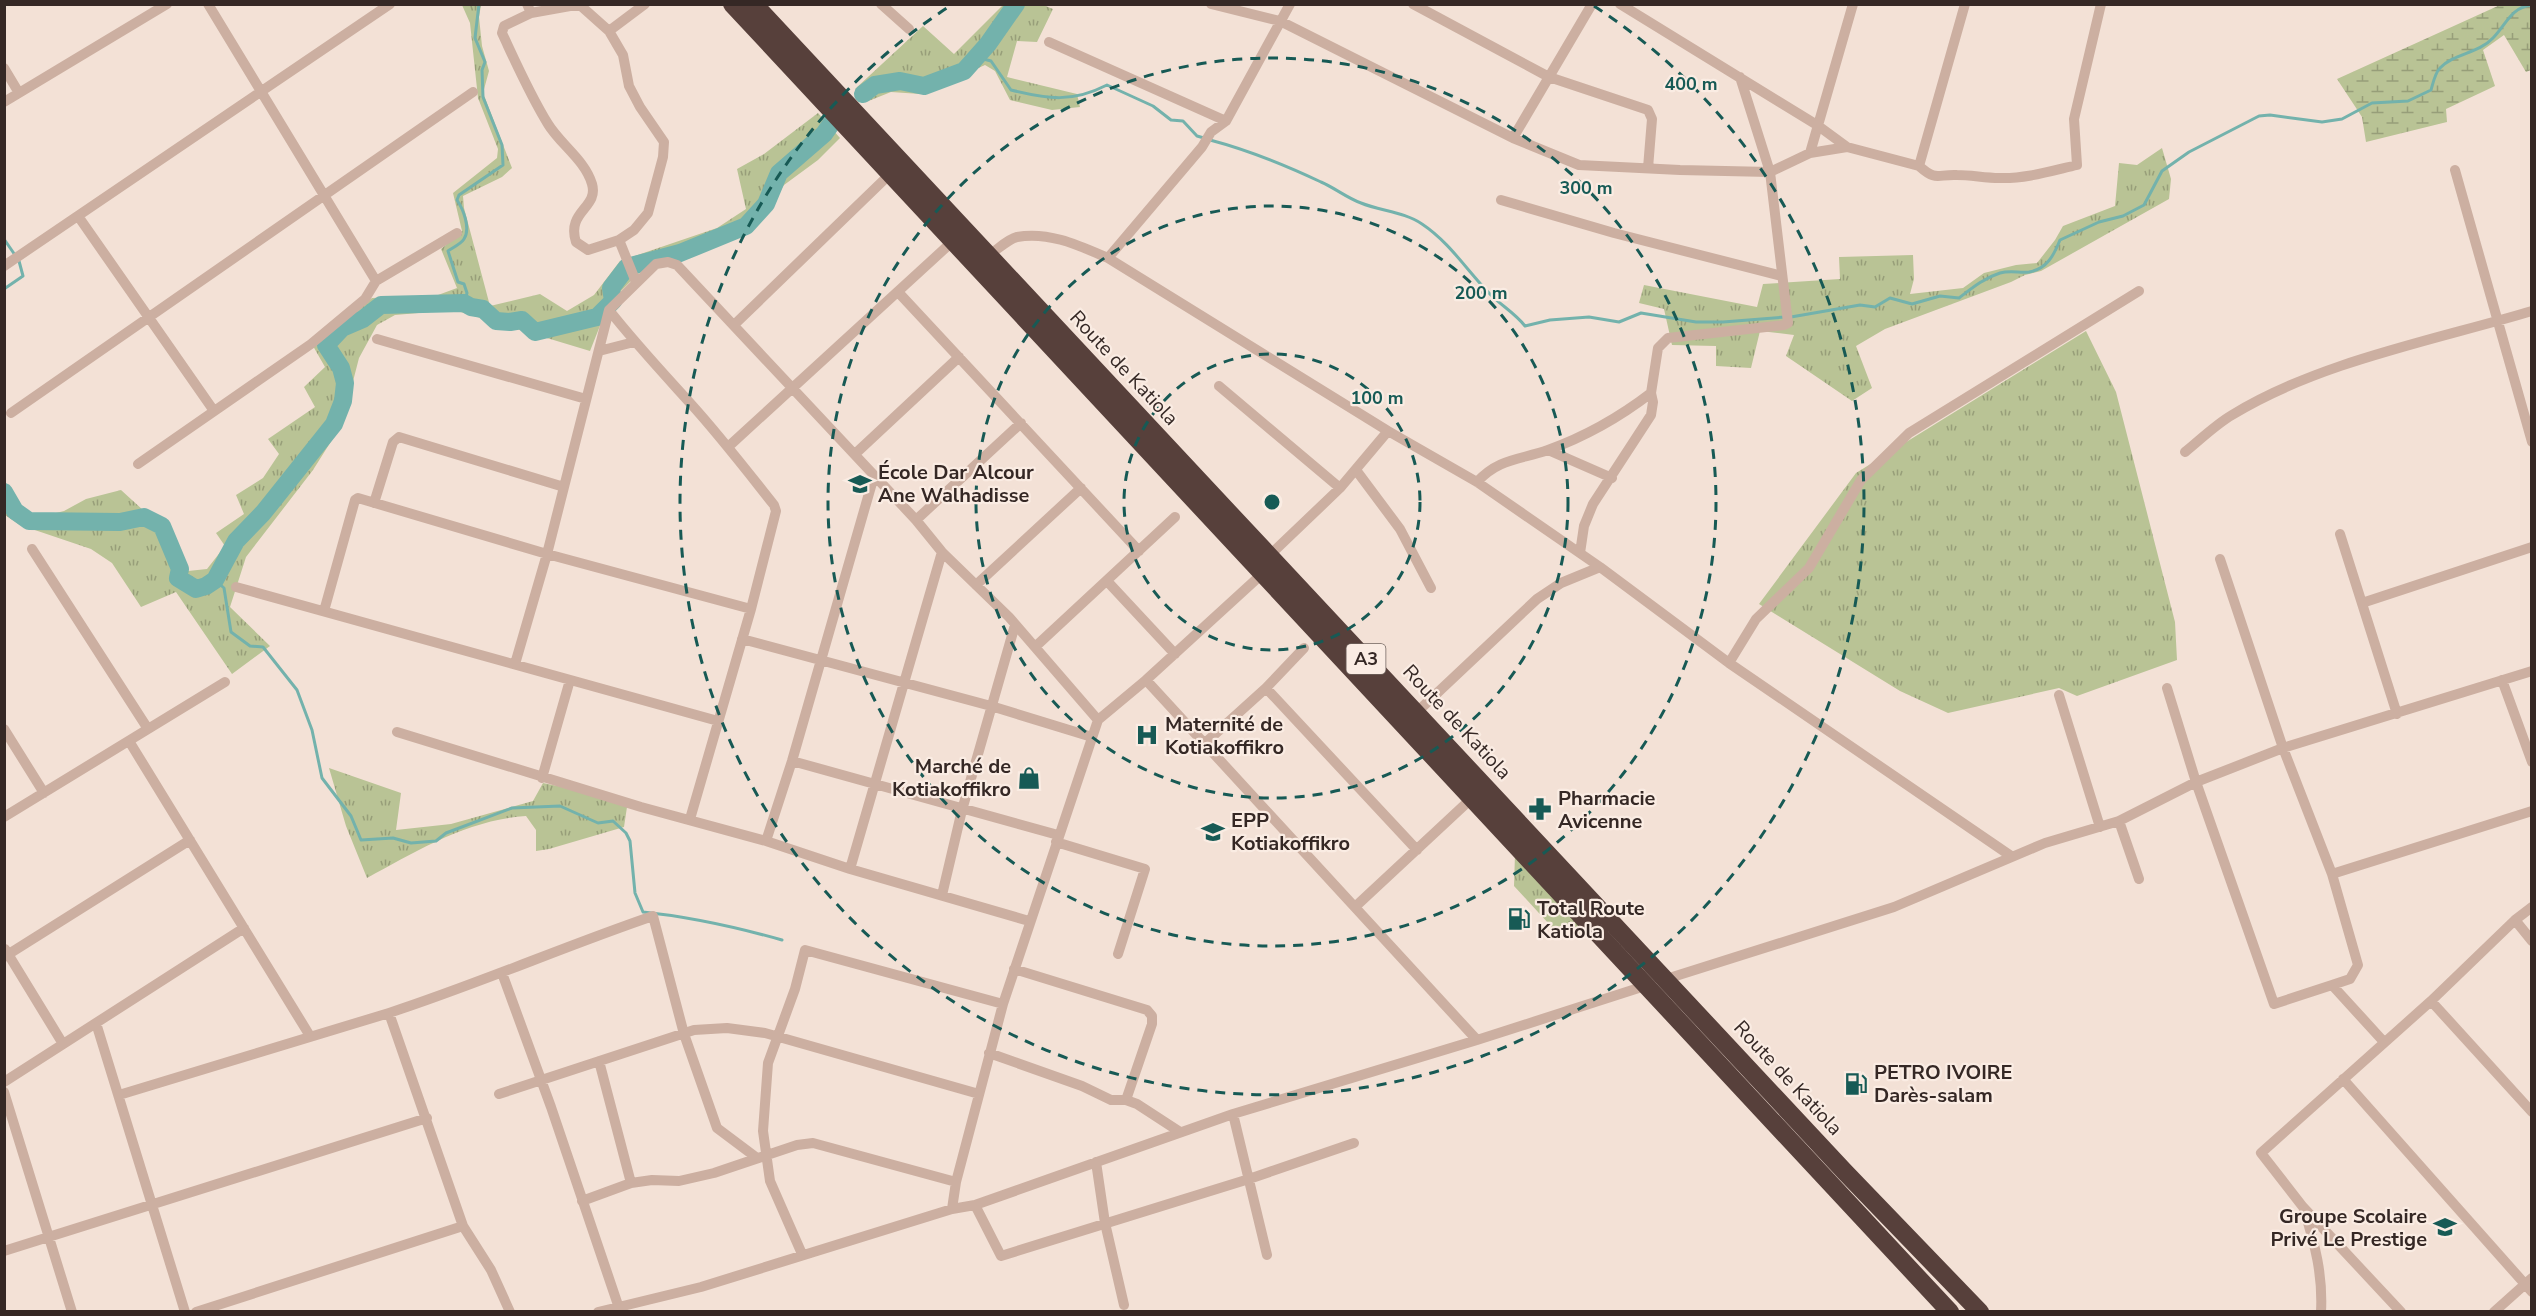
<svg xmlns="http://www.w3.org/2000/svg" width="2536" height="1316" font-family="'Nunito Sans',sans-serif">
	<defs>
		<pattern id="grass-tufts" width="24" height="20" patternUnits="userSpaceOnUse" patternTransform="scale(1.5)"><rect width="24" height="20" fill="#b9c395"/><path d="M3 7l-1-3M5 7V3M7 7l1-3M15 17l-1-3M17 17v-4M19 17l1-3" fill="none" stroke="#979e79"/></pattern>
		<pattern id="wetland-marsh" width="20" height="14" patternUnits="userSpaceOnUse" patternTransform="scale(1.5)"><rect width="20" height="14" fill="#b9c395"/><path d="M1 5h8M5 5V1M11 12h8M15 12V8" fill="none" stroke="#979e79"/></pattern>
	</defs>
	<rect width="100%" height="100%" fill="#f3e1d6"/>
	<path fill="url(#grass-tufts)" d="M462,5H481L479,17L482,46L489,71L483,93L512,168L502,177L463,196L464,208L490,306L540,294L567,311L594,295L620,261L717,228L746,209L737,169L764,154L818,113L840,138L818,160L784,185L768,210L729,241L648,264L609,303L590,351L454,310L395,315L377,325L359,358L342,424L313,470L246,557L230,607L270,646L232,674L176,592L141,607L112,563L91,549L20,525L5,515L4,499L27,512L44,516L64,511L86,499L121,490L166,531L179,562L188,571L207,569L225,546L216,533L244,514L236,495L263,478L279,454L268,439L315,407L304,387L325,367L313,346L372,298L438,295L457,288L441,249L462,231L453,193L497,158L498,149L478,98L470,23Z
		M1003,5H1043L1053,9L1037,42L1017,41L1007,77L1077,94L1080,107L1052,110L1010,100L995,71L985,65L920,94L891,92L866,102L855,89L923,26L954,54Z
		M2162,148L2171,179L2169,199L2041,271L2025,275L2011,282L1885,329L1856,346L1872,388L1852,401L1786,356L1794,335L1760,331L1751,368L1716,366V346L1672,345L1664,309L1639,303L1644,285L1757,307L1763,284L1840,279L1839,257L1913,255L1914,279L1910,294L1963,288L1984,273L2016,265L2037,263L2055,240L2063,226L2115,206L2119,163L2137,165Z
		M2086,331L2116,392L2175,622L2177,660L2077,696L2059,688L1948,713L1900,691L1759,604L1856,473Z
		M329,768L401,793L396,830L451,824L533,801L543,783L592,793L627,807L624,827L549,849L536,851V830L526,816C467,820 417,851 367,878L346,826Z
		M1515,854L1590,935L1560,936L1514,886Z"/>
	<path fill="url(#wetland-marsh)" d="M2500,5H2531V70L2526,72L2504,35L2483,50L2495,86L2446,109L2447,122L2366,142L2362,117L2337,79Z"/>
	<g fill="none" stroke-linecap="round" stroke-linejoin="round">
		<path stroke="#73b2ac" stroke-width="3" d="M976,57L991,61L1011,90C1048,99 1072,103 1107,85L1153,106L1171,120L1183,121L1197,136L1204,138
			M1210,140C1248,150 1285,165 1321,182C1335,188 1347,198 1361,203C1380,211 1405,212 1422,224C1449,242 1466,269 1488,292C1500,305 1514,312 1525,326L1550,320L1589,317L1619,322L1641,313L1696,322H1723L1785,317
			M4,239L15,255
			M4,289L23,276L19,261
			M464,303L467,293L464,284L458,282L448,251C452,248 461,244 464,239C471,228 463,209 457,200L459,195L503,165L502,145L483,97L482,70L485,62L475,38L479,4
			M1791,317L1860,305L1875,307L1890,298L1912,304L1940,296L1959,298C1972,288 1984,278 2000,273C2010,270 2019,273 2029,272C2047,269 2054,255 2060,240L2099,222L2123,216L2144,205L2162,171L2189,152L2259,116L2270,115L2322,122L2342,119L2372,103L2408,101L2431,90C2433,83 2435,73 2440,68C2454,53 2478,54 2493,38C2506,25 2511,7 2532,5
			M4,444V486
			M215,580L224,588L231,632L250,646L263,647L297,690L312,730L322,778L351,816L361,840L393,838L411,843L436,841L446,833L512,808L560,806L598,823L613,821L626,833L630,841L635,893L643,912C691,917 736,927 782,940"/>
		<path stroke="#73b2ac" stroke-width="18" d="M863,94L875,85L900,81L924,86L964,71L988,44L1016,4
			M4,492L15,511L29,521L120,522L144,517L162,526L180,569L178,578L196,589L206,586L215,580L236,541L263,513L334,424L343,401L345,383L341,368L326,345L342,328L363,319L381,305L464,303L471,307L483,309L496,321L510,322L522,320L535,332L597,317L613,301L611,288L627,267L680,253L746,226L766,204L779,173L824,134L831,124"/>
		<path stroke="#ccafa1" stroke-width="10" d="M208,4L376,281
			M527,4L531,13L570,6H581L609,31L623,55L629,86L640,107L664,142L663,157L648,213L634,230L619,240
			M881,4L909,29
			M1211,4L1280,21L1513,138L1579,165L1680,170L1770,172L1810,153L1847,147L1919,166C1937,182 1937,174 1957,175C1971,175 1985,178 1999,178C2025,179 2051,171 2077,165L2074,119L2101,4
			M1413,4L1549,77L1648,110L1652,119L1648,168
			M1620,4L1817,125L1847,147
			M531,13L504,26L502,33C516,63 530,95 548,124C560,144 585,160 592,184C599,208 566,211 576,242L588,250L619,240L636,282
			M609,31L645,4
			M1049,42L1226,121
			M4,68L19,93
			M4,102L167,4
			M1513,138L1592,4
			M1810,153L1853,4
			M1919,166L1965,4
			M2455,170L2532,442
			M1501,200L1614,233L1782,276
			M78,216L214,411
			M989,255C997,250 1008,239 1017,237C1049,231 1080,246 1108,258L1388,431L1477,482L1600,567L1729,663L2011,856
			M1108,258L1202,147L1211,132L1226,121L1290,4
			M4,266L390,4
			M898,292L1139,551
			M609,310C635,343 663,373 691,404C720,436 747,471 774,505L776,511L751,609L690,819
			M735,324L890,174
			M377,339L586,399
			M599,351L634,342
			M1219,386L1340,488
			M11,413L473,92
			M728,447L953,241
			M1548,450L1612,478
			M2185,452C2200,440 2215,425 2232,415C2318,362 2435,340 2532,311
			M855,454L959,357
			M138,464L311,344L365,299L376,281L457,233
			M1356,470L1400,529L1431,588
			M1477,482C1499,458 1520,460 1548,450C1584,437 1621,416 1651,393L1658,348L1668,338L1784,325L1788,323L1770,172L1740,77
			M374,503L393,442L399,437L564,487
			M916,520L1021,423
			M2340,534L2397,714
			M32,549L148,729
			M1580,553L1584,526L1593,504L1651,415L1653,402L1651,393
			M1269,556L1340,488L1388,431
			M2220,559L2283,748L2332,874L2358,965L2350,979L2332,985
			M1107,581L1175,654
			M976,585L1081,488
			M236,587L718,721
			M2362,603L2532,547
			M324,611L355,500L358,498L547,554L751,609
			M742,639L991,706L1092,737
			M1035,647L1175,517
			M1729,663L1756,619L1809,568L1861,480L1909,433L2139,291
			M515,664L547,554L609,310L656,264L668,262L677,265L916,520L942,552L1009,617L1098,720
			M1146,680L1477,1040
			M2502,680L2532,762
			M1266,688L1417,850
			M2167,688L2196,782L2274,1004L2332,985L2384,1042
			M2059,695L2100,827
			M1417,712L1537,599L1561,583L1600,567
			M4,729L44,793
			M397,732L641,807L766,841L850,869L1029,921
			M129,741L310,1036
			M1204,744L1266,688L1304,648
			M792,761L1058,835
			M542,778L570,680
			M4,817L225,682
			M2119,821L2139,879
			M766,841L792,761L874,476
			M1056,842L1145,869L1118,954
			M850,869L942,552
			M2332,874L2532,811
			M942,895L962,810L1015,625
			M1356,906L1472,798
			M2515,920L2532,941
			M5,949L63,1044
			M4,957L190,840
			M1014,969L1147,1010L1152,1016V1024L1126,1100
			M502,973L551,1107L618,1305
			M1663,980L1894,907L2045,843L2119,821L2196,782L2283,748L2532,671
			M2431,1001L2532,1112
			M389,1013L463,1226L491,1270L510,1312
			M96,1023L185,1312
			M989,1053L1082,1086L1111,1100H1126L1137,1104L1180,1132
			M599,1061L631,1183
			M2343,1079L2532,1292
			M4,1082L244,928
			M4,1092L72,1312
			M499,1094L694,1030L727,1028L765,1033L979,1094
			M119,1095C209,1067 299,1041 389,1013C478,984 565,946 653,916L684,1034L717,1128L757,1158
			M1233,1114L1267,1255
			M1096,1162L1105,1223L1124,1305
			M582,1201L631,1183L652,1180L679,1181L714,1173L797,1145L813,1143L956,1182
			M975,1205L1001,1256L1249,1179L1354,1143
			M952,1209L956,1182L1003,1004L1098,720L1146,680L1262,574
			M2304,1210C2315,1244 2323,1275 2321,1312
			M4,1251L427,1118
			M802,1254L770,1181L763,1131L768,1063L795,989L805,950L1003,1004
			M196,1312L463,1226
			M598,1312L701,1287L952,1209L975,1205L1233,1114L1477,1040L1648,985
			M2401,1312L2303,1207L2261,1153L2431,1001L2515,920L2532,907
			M2494,1312L2532,1278"/>
		<path stroke="#57403b" stroke-width="18" d="M732,4L1950,1312
			M754,4L1845,1172L1980,1312"/>
	</g>
	<g fill="none" stroke="#175a55" stroke-width="3" stroke-dasharray="10 8">
		<circle cx="1272" cy="502" r="148"/>
		<circle cx="1272" cy="502" r="296"/>
		<circle cx="1272" cy="502" r="444"/>
		<path d="M1594 6A592 592 0 1 1 950 6"/>
	</g>
	<defs>
		<g id="school-bare" transform="scale(1.8)"><path d="M0-5L7-2L0 1L-7-2ZM-4 1L0 2.5L4 1V4Q0 6-4 4Z" fill="#175a55" stroke="#faece3" stroke-width="2.5" paint-order="stroke"/></g>
		<g id="hospital-bare" transform="scale(1.8)"><path d="M-5-5h3v3.5h4V-5h3V5h-3V1.5h-4V5h-3Z" fill="#175a55" stroke="#faece3" stroke-width="2.5" paint-order="stroke"/></g>
		<g id="shop-bare" transform="scale(1.8)"><path d="M-5-2.5h2.3a2.7 3.5 0 0 1 5.4 0H5L5.5 6h-11ZM-1.5-2.5h3a1.5 2.3 0 0 0-3 0Z" fill="#175a55" stroke="#faece3" stroke-width="2.5" paint-order="stroke"/></g>
		<g id="pharmacy-bare" transform="scale(1.8)"><path d="M-2-6h4v4h4v4h-4v4h-4v-4h-4v-4h4Z" fill="#175a55" stroke="#faece3" stroke-width="2.5" paint-order="stroke"/></g>
		<g id="fuel-bare" transform="scale(1.8)"><path d="M-5.5-6h7V0h2V4h1.3V-2.5L3-4.5l.8-.8L6-3V5H2.5V1h-1V6h-7ZM-4.2-4.7v3.2H.2V-4.7Z" fill="#175a55" stroke="#faece3" stroke-width="2.5" paint-order="stroke"/></g>
	</defs>
	<g fill-rule="evenodd">
		<use href="#school-bare" x="860" y="484"/>
		<use href="#hospital-bare" x="1147" y="735"/>
		<use href="#shop-bare" x="1029" y="778"/>
		<use href="#pharmacy-bare" x="1540" y="809"/>
		<use href="#school-bare" x="1213" y="832"/>
		<use href="#fuel-bare" x="1519" y="919"/>
		<use href="#fuel-bare" x="1856" y="1084"/>
		<use href="#school-bare" x="2445" y="1227"/>
	</g>
	<g text-anchor="middle" dominant-baseline="central" stroke-width="4.5" stroke-linejoin="round" paint-order="stroke">
		<rect fill="#faece3" stroke="#70635e" stroke-width="1.5" x="1346.5" y="644" width="39" height="30" rx="4.5"/>
		<g font-size="18" font-weight="bold" fill="#352825">
			<text x="1366" y="659">A3</text>
		</g>
		<g font-size="20" fill="#352825" stroke="#faece3">
			<text transform="translate(1124 368) rotate(47)">Route de Katiola</text>
			<text transform="translate(1457 722) rotate(47)">Route de Katiola</text>
			<text transform="translate(1788 1078) rotate(47)">Route de Katiola</text>
		</g>
		<g font-size="20" font-weight="bold" fill="#352825" stroke="#faece3" text-anchor="start">
			<text x="878" y="472">École Dar Alcour<tspan x="878" dy="23">Ane Walhadisse</tspan></text>
			<text x="1165" y="724">Maternité de<tspan x="1165" dy="23">Kotiakoffikro</tspan></text>
			<text x="1011" y="766" text-anchor="end">Marché de<tspan x="1011" dy="23">Kotiakoffikro</tspan></text>
			<text x="1558" y="798">Pharmacie<tspan x="1558" dy="23">Avicenne</tspan></text>
			<text x="1231" y="820">EPP<tspan x="1231" dy="23">Kotiakoffikro</tspan></text>
			<text x="1537" y="908">Total Route<tspan x="1537" dy="23">Katiola</tspan></text>
			<text x="1874" y="1072">PETRO IVOIRE<tspan x="1874" dy="23">Darès-salam</tspan></text>
			<text x="2427" y="1216" text-anchor="end">Groupe Scolaire<tspan x="2427" dy="23">Privé Le Prestige</tspan></text>
		</g>
	</g>
	<circle cx="1272" cy="502" r="9" fill="#175a55" stroke="#faece3" stroke-width="3"/>
	<g font-size="18" text-anchor="middle" font-weight="bold" fill="#175a55" stroke="#faece3" stroke-width="4.5" stroke-linejoin="round" paint-order="stroke">
		<text x="1691" y="90">400 m</text>
		<text x="1586" y="194">300 m</text>
		<text x="1481" y="299">200 m</text>
		<text x="1377" y="404">100 m</text>
	</g>
	<rect width="2536" height="1316" fill="none" stroke="#352825" stroke-width="12"/>
</svg>
